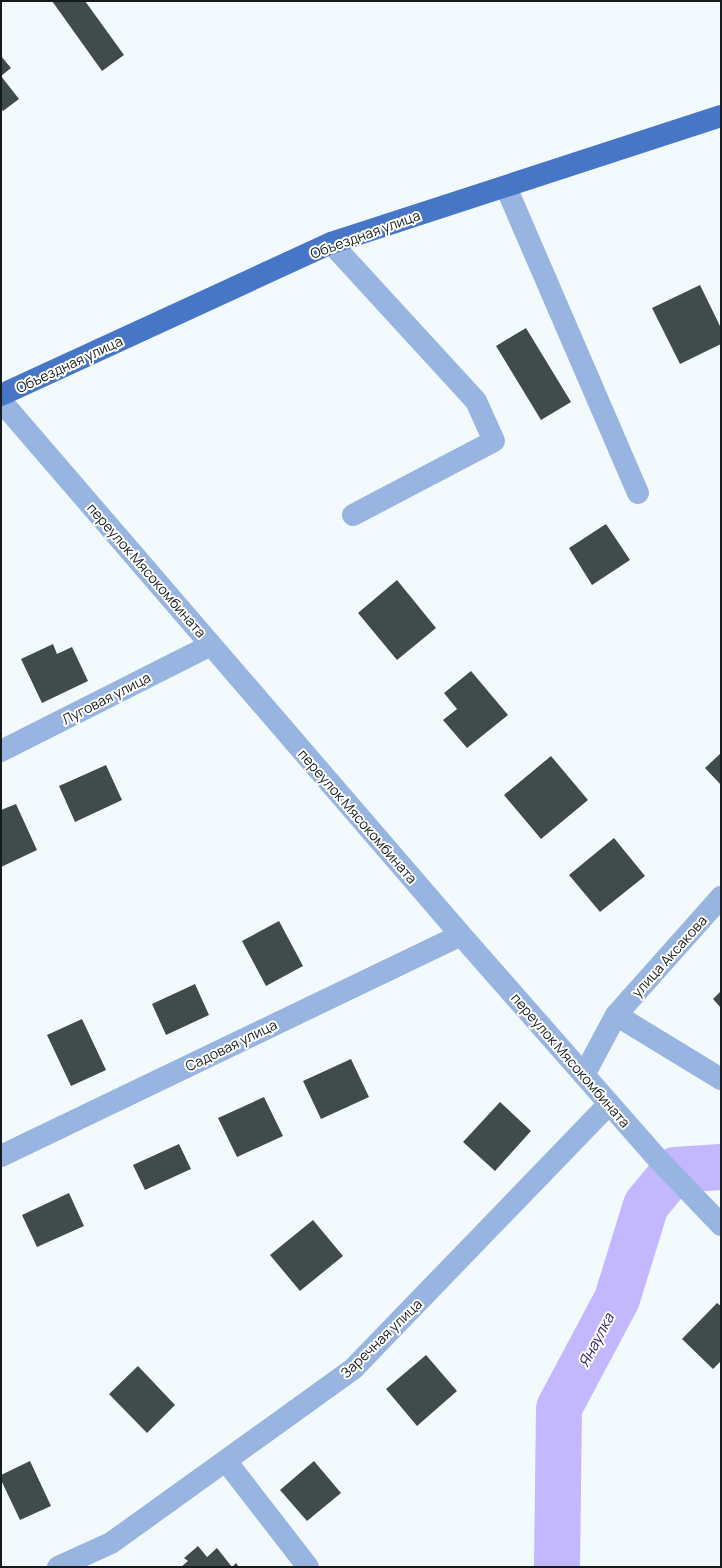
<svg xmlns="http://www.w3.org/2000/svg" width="722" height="1568" font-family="Manrope,sans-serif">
	<rect width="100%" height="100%" fill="#f3fafe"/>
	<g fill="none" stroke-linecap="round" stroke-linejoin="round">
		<path stroke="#c3b8ff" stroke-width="46" d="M557,1567L559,1408L617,1299L646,1205L675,1170L721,1167"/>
	</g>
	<path fill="#404c4c" d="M52,1H85L124,55L102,71Z
		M1,56L11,68L1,76L19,99L3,111L1,109Z
		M700,285L721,328V344L680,364L652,308Z
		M526,328L571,402L541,420L496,346Z
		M606,524L630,560L592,585L569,548Z
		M397,580L436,628L397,660L358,613Z
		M53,644L57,654L72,647L88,681L42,703L21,659Z
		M471,671L508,715L467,748L443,720L457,709L444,693Z
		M721,753V785L705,768Z
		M551,756L588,800L541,839L504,795Z
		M106,765L122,800L75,822L59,786Z
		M16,804L37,850L1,867V810Z
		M614,838L645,876L600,912L569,875Z
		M279,921L303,966L266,986L242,941Z
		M195,984L209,1015L166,1035L152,1004Z
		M721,991V1008L713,999Z
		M82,1019L106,1070L71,1086L47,1035Z
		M351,1059L369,1097L321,1119L303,1081Z
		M264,1097L283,1136L237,1157L218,1118Z
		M500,1102L531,1131L495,1171L463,1142Z
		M179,1144L191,1169L145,1190L133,1165Z
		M69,1193L84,1226L37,1247L22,1215Z
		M313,1220L343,1256L300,1291L270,1255Z
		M717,1303L721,1306V1361L713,1369L682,1339Z
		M426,1355L457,1391L417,1426L386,1389Z
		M138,1366L175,1405L147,1433L109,1394Z
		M30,1461L51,1506L20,1520L1,1480V1475Z
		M314,1461L341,1493L307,1521L280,1490Z
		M198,1546L207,1557L217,1548L232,1567L236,1563L239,1567H181L188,1561L184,1558Z"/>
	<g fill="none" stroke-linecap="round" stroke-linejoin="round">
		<path stroke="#98b4e1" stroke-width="22" d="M506,187L638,493
			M331,243L476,401L494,441L353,515
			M1,401L461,935L657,1158L721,1225
			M1,751L211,645
			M616,1015L721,897
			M584,1075L616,1015L721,1079
			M1,1156L461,935
			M226,1461L308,1567
			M58,1567L111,1543L353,1369L609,1104"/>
		<path stroke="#4776c7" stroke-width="22" d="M1,395L331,243L721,116"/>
	</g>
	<g text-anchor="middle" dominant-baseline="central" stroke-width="4" stroke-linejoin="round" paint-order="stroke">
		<g font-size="14" fill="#161b1d" stroke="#fff">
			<text transform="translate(365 234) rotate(-20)">Объездная улица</text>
			<text transform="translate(69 364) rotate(-25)">Объездная улица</text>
			<text transform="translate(147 570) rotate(49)">переулок Мясокомбината</text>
			<text transform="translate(106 698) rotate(-27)">Луговая улица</text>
			<text transform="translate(358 816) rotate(49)">переулок Мясокомбината</text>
			<text transform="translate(669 956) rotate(-48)">улица Аксакова</text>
			<text transform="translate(231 1045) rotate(-26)">Садовая улица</text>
			<text transform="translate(571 1060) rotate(49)">переулок Мясокомбината</text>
			<text transform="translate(381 1338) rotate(-44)">Заречная улица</text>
		</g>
		<g font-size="15" font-style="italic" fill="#331a69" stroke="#fff">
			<text transform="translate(596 1340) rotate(-62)">Янаулка</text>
		</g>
	</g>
	<rect width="722" height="1568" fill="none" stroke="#161b1d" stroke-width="4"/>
</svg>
